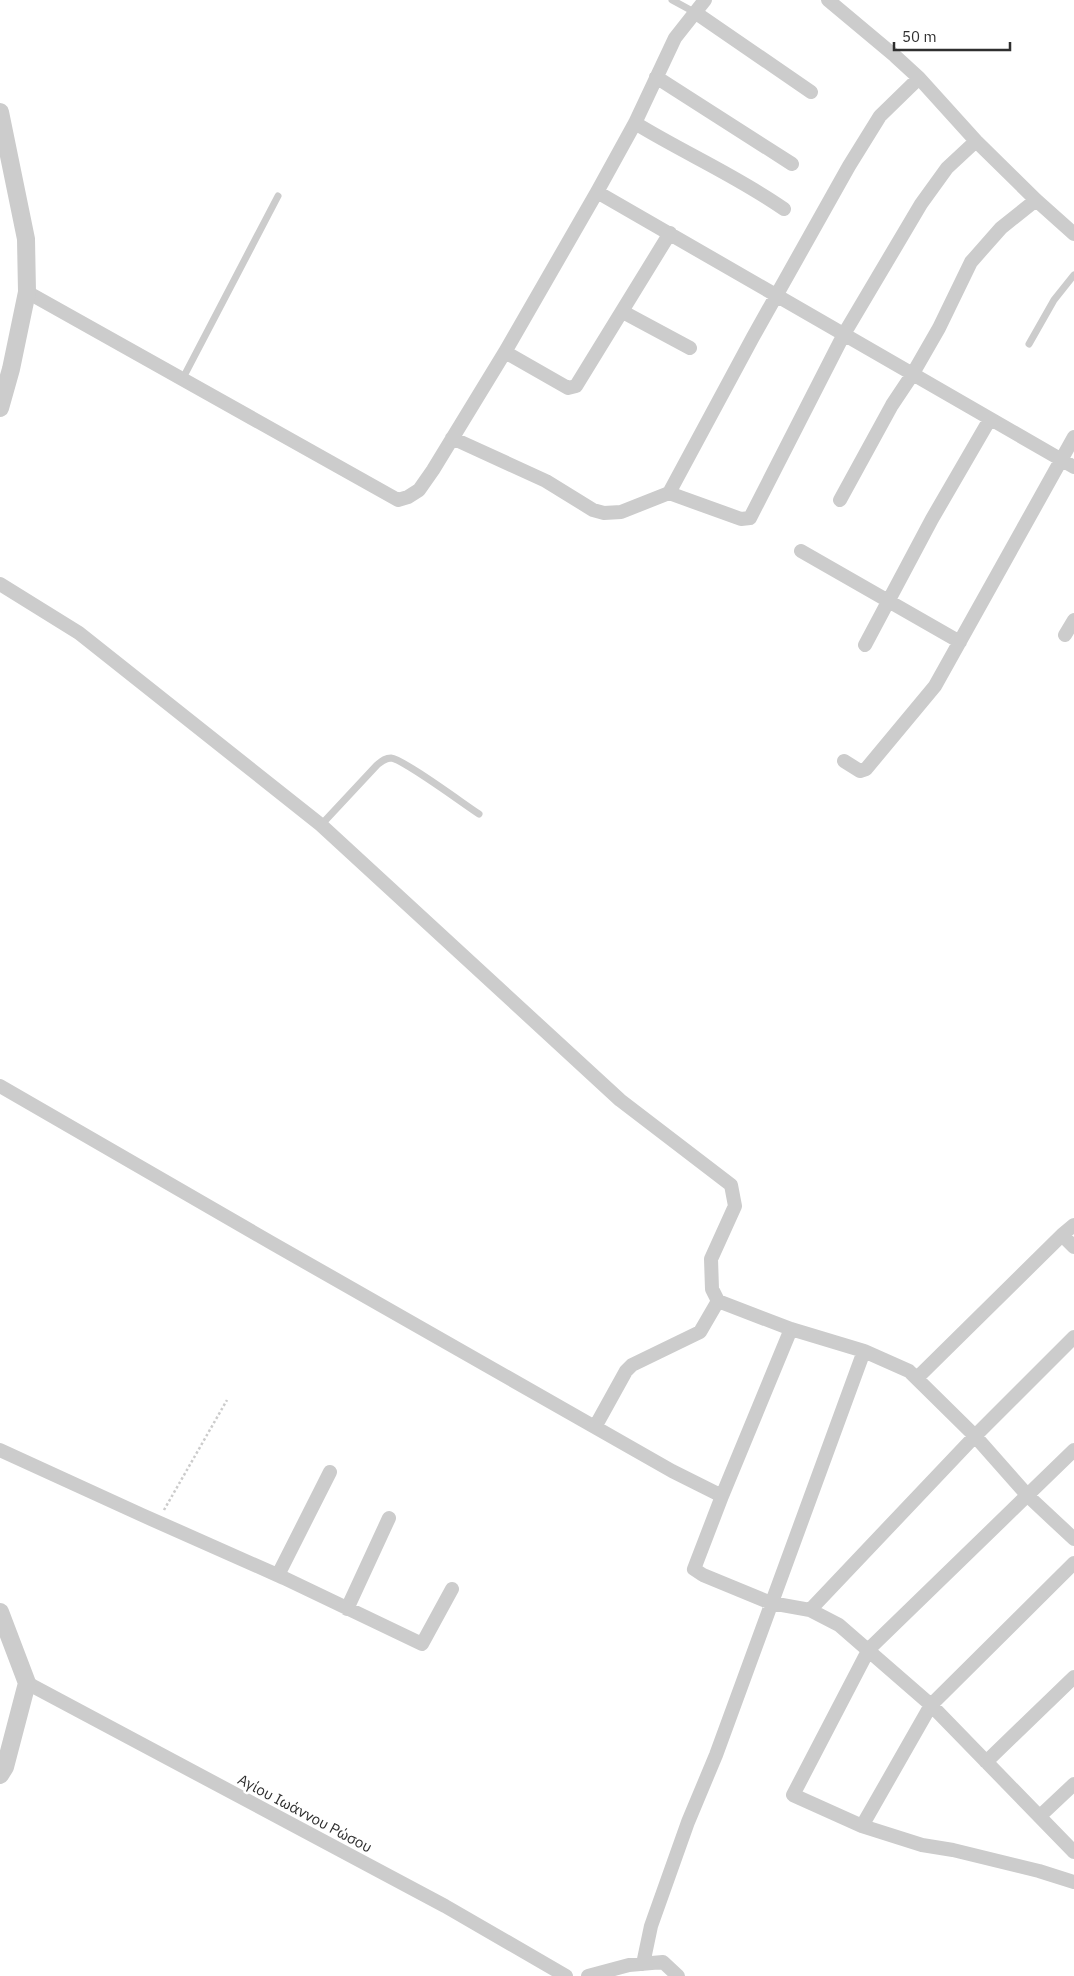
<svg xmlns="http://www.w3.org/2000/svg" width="1074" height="1976" font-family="'IBM Plex Sans',sans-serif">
	<rect width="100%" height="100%" fill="#fff"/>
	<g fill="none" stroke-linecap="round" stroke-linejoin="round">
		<path stroke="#ccc" stroke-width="2.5" stroke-dasharray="2.5 2.5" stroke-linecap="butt" d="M164,1510L227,1400"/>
		<path stroke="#ccc" stroke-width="7" d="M672,0L696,13
			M1029,344L1054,300L1074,275
			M183,378L278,196
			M321,825L377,765C382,761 385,758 391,758C403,759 465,805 479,814"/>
		<path stroke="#ccc" stroke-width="14" d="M828,0L895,56L919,78L976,141L1036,200L1074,234
			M696,13L811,92
			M656,77L792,164
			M635,123C684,153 737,176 784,209
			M597,192L1074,467
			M27,292L398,500L408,497L419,490L433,470L505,352L597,192L635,123L675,38L705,0
			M623,312L690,348
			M505,352L568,388L576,386L670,233
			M452,438L546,481L593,510L604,513L621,512L669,493L753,337L849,166L880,116L919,78
			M669,493L741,519L750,518L844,334L921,204L947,168L976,141
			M840,500L892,405L912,375L939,328L971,262L1001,228L1036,200
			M801,551L960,642
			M0,584L79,633L321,825L620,1100L731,1185L735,1206L711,1259L712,1289L718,1301L791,1329L864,1351L909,1371L975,1436L1028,1496L1074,1539
			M1065,635L1074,620
			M865,645L932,519L990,419
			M844,761L860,771L866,769L935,686L1074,437
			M0,1086L270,1242L672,1471L722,1496
			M1062,1235L1074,1247
			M791,1329L722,1496L694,1569L703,1575L771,1603L810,1610L839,1625L931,1705L1074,1852
			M917,1378L1062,1235L1074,1225
			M595,1427L626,1371L632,1365L700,1332L718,1301
			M0,1450L142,1515L284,1578L422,1644L452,1589
			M1074,1450L869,1649L793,1795L862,1826L922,1845L953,1850L1039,1871L1074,1882
			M278,1575L330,1472
			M347,1609L389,1518
			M810,1610L975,1436L1074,1337
			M27,1683L445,1906L566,1976
			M986,1762L1074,1677
			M1040,1816L1074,1784
			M862,1826L931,1705L1074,1563
			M643,1964L651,1926L688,1822L716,1755L864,1351
			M588,1976L629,1965L663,1962L678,1976"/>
		<path stroke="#ccc" stroke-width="18" d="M0,112L26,239L27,292L11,369L0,408
			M0,1612L27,1683L5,1767L0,1775"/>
	</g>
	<g text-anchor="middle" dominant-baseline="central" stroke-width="5" stroke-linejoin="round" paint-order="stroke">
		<g font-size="15" fill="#2f2f2f" stroke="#fff">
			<text transform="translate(305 1813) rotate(28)">Αγίου Ιωάννου Ρώσου</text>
		</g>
	</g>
	<path d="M894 42v8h116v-8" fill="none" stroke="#2f2f2f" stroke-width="2.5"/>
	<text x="902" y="42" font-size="15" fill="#2f2f2f" stroke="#ffffff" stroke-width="4" paint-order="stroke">50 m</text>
</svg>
